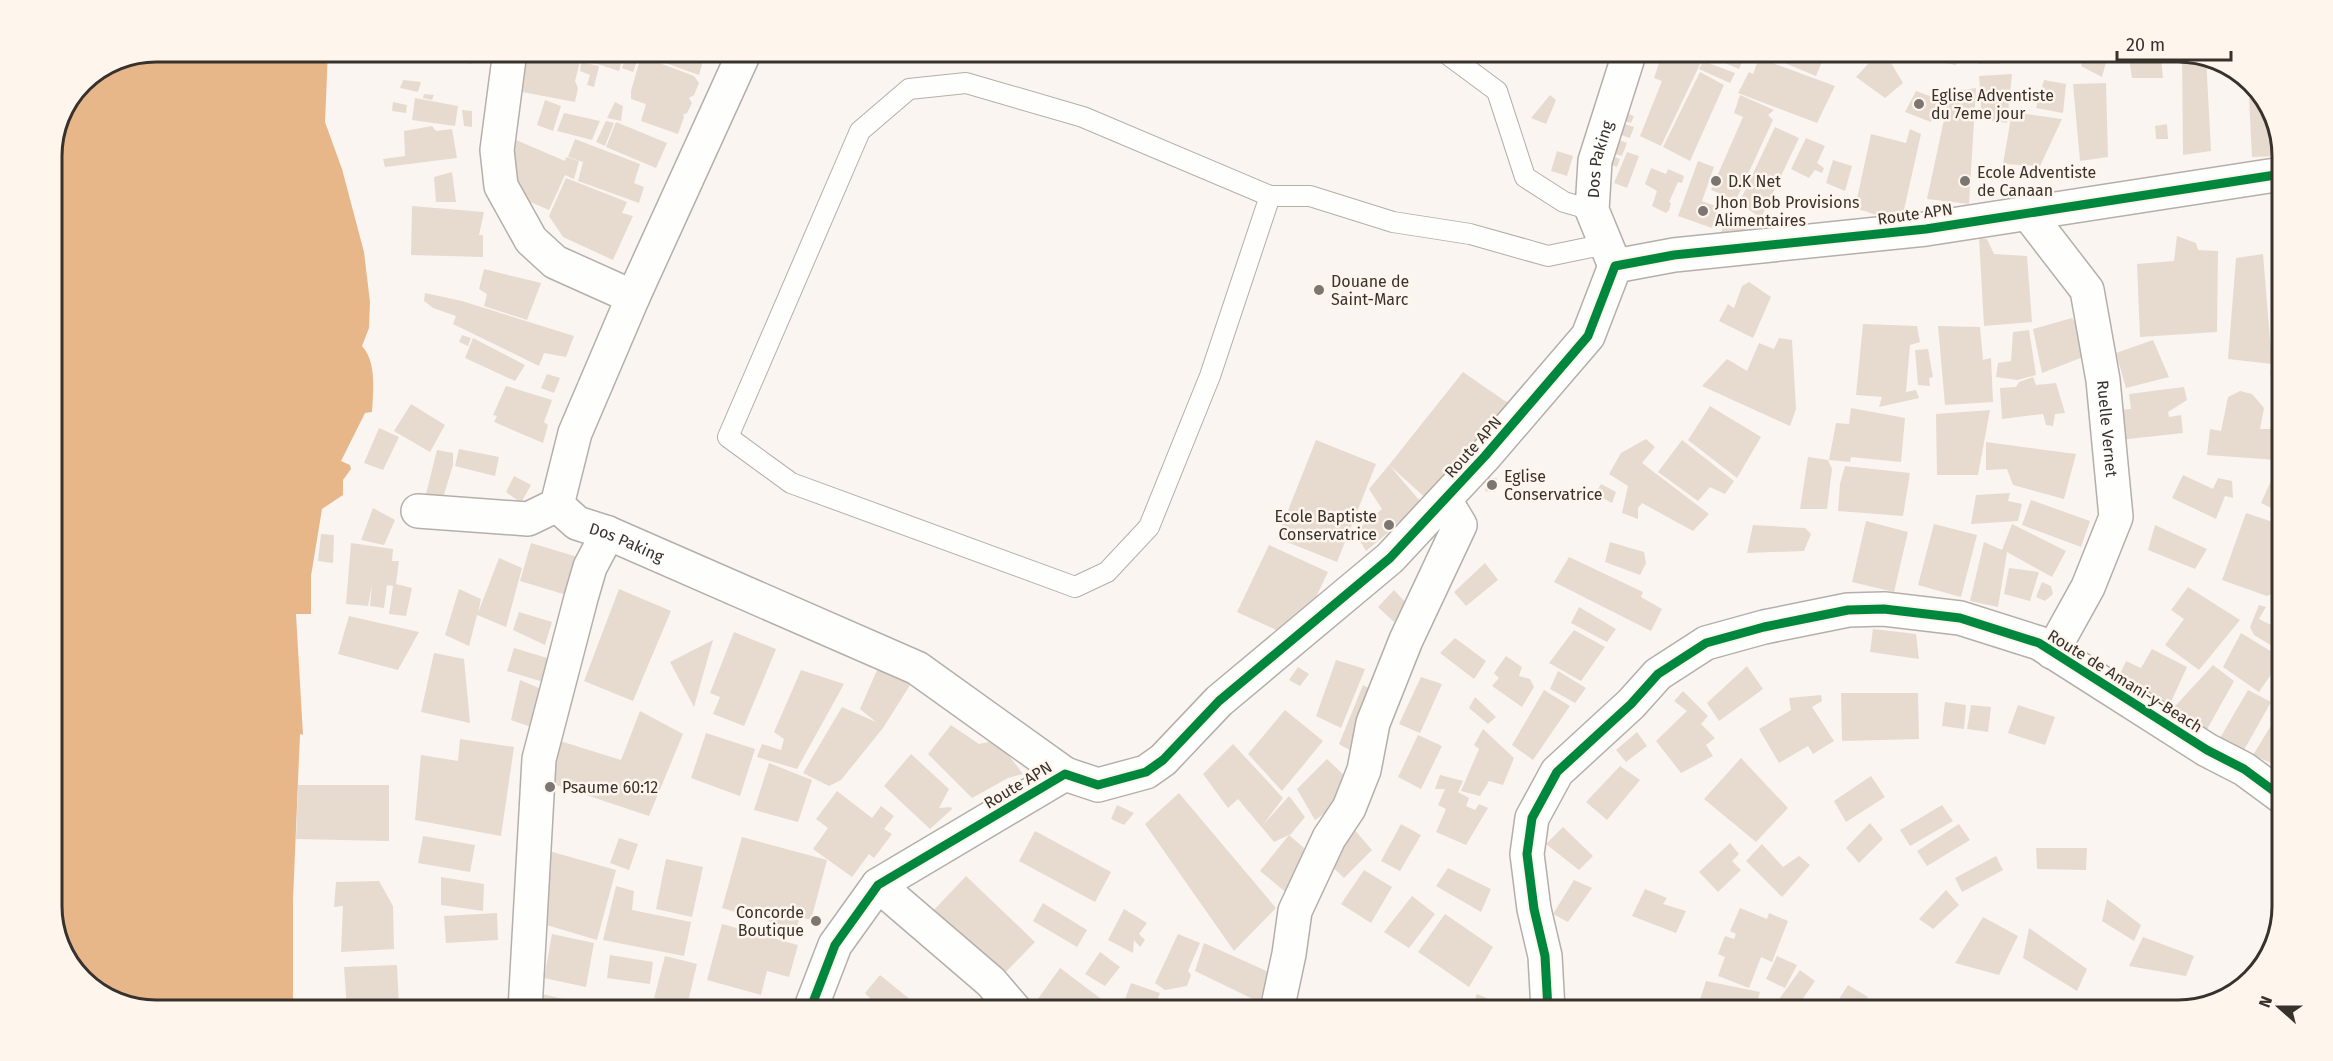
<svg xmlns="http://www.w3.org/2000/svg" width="2333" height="1061" font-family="'Fira Sans',sans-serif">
	<rect width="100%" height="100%" fill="#faf5f1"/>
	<path fill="#e7b789" d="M155,51H328L325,122L342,169L364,252L370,302L369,328L362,346C377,362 373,392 372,412L365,413L341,461L350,465L351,469L343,480V495L322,509L311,576V614H296L303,735L300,734L293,900V1010H155L115,1002L69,964L51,913V149L82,81L116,59Z"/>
	<path fill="#e7dbcf" d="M426,51H475L471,64L425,53Z
		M523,51L580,61L575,81L578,88L575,102L517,91Z
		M592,51H625L619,71L591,62Z
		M631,51H705V54L699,75Z
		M1663,51H1685L1702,60L1661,146L1640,136L1662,81L1654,78Z
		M1697,51H1747L1739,69Z
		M1777,51H1811L1824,57L1816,76L1775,59Z
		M1880,51H1884L1903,83L1885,98L1856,77Z
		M1949,51H1961L1956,65L1945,63Z
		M1979,51H2001L2000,64H1978Z
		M2085,51L2107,59L2102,77L2081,66Z
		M628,52L639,56L633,72L622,68Z
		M2182,52L2206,57L2211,151L2183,155Z
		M2147,54V60L2161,59L2163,78H2132L2129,58Z
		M641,56L694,76L699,83L694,95L689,98L692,103L687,113L683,115L684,117L678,134L641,121L646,104L631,99V91Z
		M1759,58L1835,86L1817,123L1738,93L1749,72L1753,74Z
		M1703,61L1735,73L1730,83L1699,69Z
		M581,62L599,66L594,87L587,85L590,75L580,71Z
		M1700,72L1724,85L1690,161L1663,147Z
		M2012,74L2007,123L1982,119L1979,76Z
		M403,80L421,82L418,92L400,88Z
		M2044,80L2066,84L2063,113L2036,108Z
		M2106,83L2108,157L2080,161L2073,84Z
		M1976,88L1969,204L1927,199L1950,92Z
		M1916,91L1938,99L1931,122L1905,112Z
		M424,94L434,95L432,100L423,98Z
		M1550,95L1556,100L1546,124L1531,118Z
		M1740,95L1774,110L1768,115L1773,120L1736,200L1711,190L1743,117L1734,113Z
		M415,98L458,106L455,126L412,120Z
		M2249,98L2265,99L2282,156L2252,157Z
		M545,100L561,106L553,131L537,125Z
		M393,102L407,105L406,113L392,111Z
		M615,102L623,106L621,121L607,118Z
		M462,110L472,111V127L464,126Z
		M2012,112L2062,119L2040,166L2003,164Z
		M564,113L600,121L592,140L557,131Z
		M1625,113L1634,116L1631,123L1622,121Z
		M606,121L614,123L605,146L596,142Z
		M616,122L667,143L656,168L606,147Z
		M1622,123L1634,127L1630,138L1618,134Z
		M2167,124L2168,139H2156L2155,126Z
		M432,126L436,131L452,129L457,158L385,167L383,159L405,156L404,131Z
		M1775,127L1799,138L1761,218L1739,203Z
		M1910,129L1921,134L1901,223L1855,208L1871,134L1906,143Z
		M1806,138L1825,146L1817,163L1824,168L1822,173L1815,170L1809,178L1791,169Z
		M575,139L640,164L634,183L644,187L639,203L578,181L583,162L568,157Z
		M1617,139L1627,143L1622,156L1612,153Z
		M516,140L565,161L566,157L579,161L574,179L565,175L549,210L528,201L515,174L516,161L512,159V151Z
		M1557,151L1573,156L1567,176L1551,171Z
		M1627,152L1639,156L1627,188L1614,183Z
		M1612,156L1620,159L1617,167L1609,164Z
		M1833,160L1852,166L1845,191L1826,183Z
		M1698,161L1714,167L1702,201L1718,207L1712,228L1678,216Z
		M1651,168L1666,174L1668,169L1684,176L1682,183L1678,182L1669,202L1671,203L1669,210L1666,213L1652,206L1657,191L1645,184Z
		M452,172L456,202H436L434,177Z
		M566,178L627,202L622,213L633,216L613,260L563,237L549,216Z
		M412,206L484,212L479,235H483V257L411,255Z
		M1741,219L1749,221L1737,246L1719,238L1724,224L1736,229Z
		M2177,236L2196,243L2198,250L2218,251L2217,332L2140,337L2137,264L2174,261Z
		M1979,238L1987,239L1994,254L2027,256L2032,322L1984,326Z
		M2263,254L2272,364L2228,359L2236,258Z
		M484,269L541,283L527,320L484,306L487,294L479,289Z
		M1749,282L1771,297L1753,338L1719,321L1728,304L1734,308L1742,286Z
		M425,293L462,301L574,336L566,357L544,353L539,366L453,324L456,316L433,308L424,301Z
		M2072,318L2096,352L2042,373L2033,329Z
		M2278,321L2282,323V377L2270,375Z
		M1863,324L1917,326L1920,342L1910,345L1906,392L1916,390L1919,398L1879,407L1882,397L1856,395Z
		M1938,326L1980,327L1983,360L1991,358L1993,402L1945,405Z
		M2029,330L2036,375L2017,380L1996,377L1998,363L2011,361L2013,332Z
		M462,335L471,338L468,346L459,342Z
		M473,338L525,365L515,381L465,358Z
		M1779,338L1792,340L1796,409L1790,426L1702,386L1727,359L1747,371L1759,343L1774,349Z
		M2153,340L2169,377L2126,388L2116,353Z
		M1928,349L1933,377L1929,378L1930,386L1918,385L1915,350Z
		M1463,372L1505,401L1524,408L1429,501L1389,465Z
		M547,374L560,378L554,393L541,388Z
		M2033,377L2036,385L2056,383L2065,413L2055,414L2053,426L2046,425L2043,414L2002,419L2000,388L2016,387L2019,382Z
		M506,386L552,400L544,422L548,425L543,443L494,422L497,416L493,415Z
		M2184,387L2187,400L2168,412L2169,417L2181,415L2183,433L2119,440L2115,410L2131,409L2129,394Z
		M2240,391L2252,394L2264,408L2260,429H2280L2277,460L2207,455L2210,429L2221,431L2228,397Z
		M411,404L445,425L430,452L394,431Z
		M1710,406L1761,437L1737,478L1688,440Z
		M1851,408L1905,418L1901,462L1851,457L1850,462L1829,460L1836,423L1849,424Z
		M1990,410L1978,475H1937L1936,414Z
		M379,428L399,437L383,470L364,463Z
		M1646,439L1655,447L1642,463L1709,514L1693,531L1642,503L1638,508V519L1622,513L1628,486L1609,474L1621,453Z
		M1316,440L1376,464L1337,562L1277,538Z
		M1682,440L1734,481L1725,494L1710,487L1698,501L1658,472Z
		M1986,442L2076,454L2064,499L2013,485L2007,469L1986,470Z
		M459,449L499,457L495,476L455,466Z
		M437,450L453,453V465L443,498L426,494Z
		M2282,456V513L2261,503Z
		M1808,457L1828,460L1832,469L1827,509H1800Z
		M1389,465L1420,501L1396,526L1366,551L1355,532L1382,509L1369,489Z
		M1845,466L1910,473L1903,516L1838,511L1840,484Z
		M2183,475L2213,489L2218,478L2232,481L2233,498L2225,496L2216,519L2172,498Z
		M514,476L531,485L521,503L506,492Z
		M1488,478H1497L1495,492L1485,491Z
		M1601,484L1616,492L1612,503L1595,494Z
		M2010,493L2008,501L2022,504L2018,521L1971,524L1976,495Z
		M2031,500L2090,521L2081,547L2022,525Z
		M373,508L395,520L384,545L361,540Z
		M2246,513L2282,525V585L2278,584L2273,593L2267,596L2222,580Z
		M1866,521L1908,532L1894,592L1852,582Z
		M1934,524L1977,535L1961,597L1918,585Z
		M2012,524L2066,551L2052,577L2007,552L1998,607L1970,601L1984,542L2002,550Z
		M1753,525L1805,528L1811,534L1804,551L1747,553Z
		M2155,525L2207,549L2195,569L2148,550Z
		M321,534L334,535L333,563L318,561Z
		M1610,542L1644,552L1646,563L1640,575L1605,562Z
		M351,543L393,549L392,561H399L396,584L412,588L406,616L389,614L393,586L387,585L384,608L370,606L372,585L368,606L346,604Z
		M531,543L584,559L573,597L520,581Z
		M1269,545L1328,572L1296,639L1237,612Z
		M1569,557L1643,592L1641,597L1662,609L1651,631L1554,582Z
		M499,558L522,568L506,627L477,615L469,646L445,635L459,589L481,599L478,613Z
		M1485,563L1498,580L1466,606L1454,592Z
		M2009,568L2039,572L2030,601L2004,594Z
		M2042,582L2051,586L2053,594L2045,601L2036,597Z
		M2188,587L2240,620L2199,670L2165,645L2184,619L2171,610Z
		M2282,587V652L2254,635L2250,627L2259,605L2266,607L2259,619L2269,624H2278L2279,619L2273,617L2279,600L2275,597Z
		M619,589L671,611L633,701L584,681Z
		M1394,590L1410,607L1394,622L1378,607Z
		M1579,607L1616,629L1607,642L1571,623Z
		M519,612L552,622L545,645L513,630Z
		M349,616L419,632L398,670L338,654Z
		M1873,629L1916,634L1919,659L1870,652Z
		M1574,630L1605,647L1581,681L1549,663Z
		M734,632L776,649L744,726L713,714L720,697L710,693Z
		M2241,633L2282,658L2259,692L2223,667Z
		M1455,638L1486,661L1474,679L1440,653Z
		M713,640L694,707L670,662Z
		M514,648L557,661L550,684L507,671Z
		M2152,649L2187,667L2170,704L2116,683L2126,661L2141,668Z
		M434,653L464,659L470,723L421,712Z
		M1506,656L1522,667L1519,676L1530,679L1534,687L1522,707L1492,686L1499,678L1494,673Z
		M1336,660L1365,669L1341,728L1316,716Z
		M881,661L912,682L883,728L841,780L829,786L803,773L842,707L876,722L860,709Z
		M2213,665L2234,681L2200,742L2166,716Z
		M1747,666L1763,689L1719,721L1707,703Z
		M1298,667L1309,674L1300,686L1289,680Z
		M801,670L844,684L797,769L757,757L762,744L781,750L784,739L774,732Z
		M1558,671L1586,688L1575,703L1550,689Z
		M1421,677L1442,684L1420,733L1399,724Z
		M520,680L546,691L534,728L511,720Z
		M1363,685L1380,694L1363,758L1339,744Z
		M1544,690L1570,706L1533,760L1512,745Z
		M2248,690L2271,702L2244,750L2220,738Z
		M1683,691L1708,716L1701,724L1715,738L1706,745L1713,756L1681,773L1656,741L1687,711L1674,701Z
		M1841,693H1918L1919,739L1842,741Z
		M1821,695L1822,701L1812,707L1834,741L1813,754L1808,746L1779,763L1759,729L1791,710L1789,698Z
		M1475,697L1496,717L1488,724L1469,708Z
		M1945,702L1966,705L1964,729L1942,726Z
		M1971,705L1991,707L1988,732L1967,729Z
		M2018,705L2055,717L2045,745L2008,733Z
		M1285,710L1323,741L1282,791L1248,754Z
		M640,711L683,734L649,816L547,782L560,741L621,760Z
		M2275,719L2282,722V768L2253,755Z
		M951,725L979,744L997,740L1023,774L1008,778L972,798L928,754Z
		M1483,729L1514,758L1503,785L1489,781L1480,796L1461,791L1479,749L1474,745Z
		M1637,732L1647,746L1626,762L1616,750Z
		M706,733L755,749L740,796L691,778Z
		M1418,735L1442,746L1421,789L1398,777Z
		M460,739L514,747L501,836L415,820L421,755L458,761Z
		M1233,744L1283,798L1263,825L1289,796L1305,817L1291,834L1274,842L1238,799L1228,808L1203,774Z
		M911,754L949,789L939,808L951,807L952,809L930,829L884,786Z
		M1741,758L1788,808L1756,842L1704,799Z
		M1327,759L1348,779L1340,803L1315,820L1297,789Z
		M769,763L812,780L798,822L754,810Z
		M1620,766L1640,780L1607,820L1586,802Z
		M1440,775L1463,781L1458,792L1469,798L1466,806L1475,810L1479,804L1488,808L1466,845L1436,832L1446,809L1438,805L1445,789H1435Z
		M1871,776L1885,797L1846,822L1834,801Z
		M298,785H389V841L296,839Z
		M837,791L872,818L881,806L894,816L884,829L892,834L874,858L869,854L852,877L813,849L828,828L816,819Z
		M1179,793L1276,908L1234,951L1145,824Z
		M1117,805L1134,813L1124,825L1111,819Z
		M1942,805L1953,821L1910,846L1900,830Z
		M1870,823L1883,839L1859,863L1846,848Z
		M1401,824L1421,835L1400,871L1381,861Z
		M1959,824L1970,840L1927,866L1917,851Z
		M1563,827L1593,856L1579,870L1546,844Z
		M1353,828L1372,850L1344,878L1325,860Z
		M1035,831L1111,872L1095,902L1019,861Z
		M1289,835L1317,859L1288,894L1260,871Z
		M423,836L475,845L470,872L418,863Z
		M742,837L827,860L811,920L800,917L796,929L722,908Z
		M619,838L638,844L629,870L610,863Z
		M1730,843L1739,854L1732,861L1741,870L1718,892L1699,872Z
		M1762,844L1783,867L1799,856L1810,865L1782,897L1746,861Z
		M2036,848H2087L2086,870L2037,869Z
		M542,849L616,870L597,940L533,921Z
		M1996,856L2003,870L1962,892L1955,878Z
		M666,859L703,867L692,917L656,909Z
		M1448,868L1491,889L1481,912L1436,886Z
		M1364,870L1392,887L1371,923L1341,904Z
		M966,876L1035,942L1000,978L932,912Z
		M441,877L484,884L483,911L441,905Z
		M1574,880L1592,888L1568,922L1553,914Z
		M379,881L393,906L394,949L341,952L343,906L334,907L336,882Z
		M616,886L634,891L632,910L691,922L684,956L603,940Z
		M1645,889L1667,898L1663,904L1686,911L1676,933L1632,916Z
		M1946,890L1959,905L1933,929L1919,919Z
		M1412,896L1435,914L1409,948L1384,932Z
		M2107,899L2141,925L2134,941L2102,921Z
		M1043,903L1087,930L1077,947L1033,921Z
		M1740,908L1767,919L1769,913L1788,921L1772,962L1761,957L1749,988L1718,976L1725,957L1718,954L1725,936L1734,939L1736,934L1730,931Z
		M1124,909L1147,923L1139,934L1145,940L1140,947L1134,940L1133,953L1108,940Z
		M497,913L498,940L446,943L444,916Z
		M1445,914L1493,947L1469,987L1418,952Z
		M1983,917L2018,936L1999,975L1955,963Z
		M722,924L798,945L789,977L767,971L761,995L707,980Z
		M2029,928L2087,969L2077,991L2023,958Z
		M552,934L594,943L586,987L544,978Z
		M1178,934L1200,943L1188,971L1191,975L1187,986L1165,990L1155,983Z
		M2143,937L2194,956L2186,976L2129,966Z
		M1204,943L1271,973L1259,1002L1195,971Z
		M1100,952L1120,967L1105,986L1085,974Z
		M610,955L653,962L650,984L607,978Z
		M665,956L697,964L687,1006L654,998Z
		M1777,956L1797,965L1785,988L1766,979Z
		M397,965L399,1008L347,1010L344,967Z
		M1060,968L1104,1001L1097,1010H1030Z
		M1800,970L1815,981L1795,1010H1780L1775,1005Z
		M880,975L923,1010H865L871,999L865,993Z
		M1706,981L1760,992L1755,1010L1697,1009Z
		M1131,983L1160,993L1156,1003L1174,1010H1121Z
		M1848,985L1868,997L1860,1010H1832Z
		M542,994L585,1004L583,1010H539Z
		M1477,994L1508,1007L1506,1010H1471Z
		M1295,997L1321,1010H1292Z
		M949,1003L958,1010H943Z"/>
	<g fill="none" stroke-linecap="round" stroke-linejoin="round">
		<g stroke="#b4afaa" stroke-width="22">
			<path id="lane" d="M1443,51L1497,91L1525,177L1564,202L1592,210
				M1270,196L1210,376L1149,527L1107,572L1075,587L791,483L728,437L860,131L909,89L966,83L997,92L1083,117L1270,196H1310L1393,222L1470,234L1548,256L1606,244"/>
		</g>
		<g stroke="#b4afaa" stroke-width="36">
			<g id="street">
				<path d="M510,51L497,150L501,186L531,240L555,262L633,297"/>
				<path id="s1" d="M2026,211L2087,290L2103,380L2116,517L2088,587L2052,652"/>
				<path id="s2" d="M1615,266L1592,210L1595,161L1630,51"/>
				<path id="s3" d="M557,505L577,523L608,533L917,668L1065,774"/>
				<path d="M557,505L575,433L633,297L745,51"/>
				<path d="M418,511L528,519L557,505"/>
				<path d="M878,885L991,982L1015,1010"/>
				<path d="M525,1010L539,759L581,598L590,567L608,533"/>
				<path d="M810,1010L835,945L878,885L1065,774L1098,785L1146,772L1163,760L1219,701L1390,558L1485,456L1588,336L1615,266L1674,255L1926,229L2282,174"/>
				<path d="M1277,1010L1289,954L1295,911L1329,838L1349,808L1364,770L1373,723L1406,640L1460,525L1445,500"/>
				<path d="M1548,1010L1545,956L1534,909L1527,854L1532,818L1557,772L1631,704L1658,674L1706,643L1764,627L1848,610L1884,609L1960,618L2039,643L2207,750L2244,769L2282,797"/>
			</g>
		</g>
		<use href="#lane" stroke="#fefefd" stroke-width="20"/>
		<use href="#street" stroke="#fefefd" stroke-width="33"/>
		<g stroke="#fef5ed" stroke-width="13">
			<path id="cycleway" d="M810,1010L835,945L878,885L1065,774L1098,785L1146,772L1163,760L1219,701L1390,558L1485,456L1588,336L1615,266L1674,255L1926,229L2282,174
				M1548,1010L1545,956L1534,909L1527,854L1532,818L1557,772L1631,704L1658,674L1706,643L1764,627L1848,610L1884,609L1960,618L2039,643L2207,750L2244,769L2282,797"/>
		</g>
		<use href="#cycleway" stroke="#00873e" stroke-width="9"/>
	</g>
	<g fill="#7c7672" stroke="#fef5ed" stroke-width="2">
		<circle cx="1919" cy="104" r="6"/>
		<circle cx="1716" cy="181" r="6"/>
		<circle cx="1965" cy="181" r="6"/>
		<circle cx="1703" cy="211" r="6"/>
		<circle cx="1319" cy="290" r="6"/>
		<circle cx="1492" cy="485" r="6"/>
		<circle cx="1389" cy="525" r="6"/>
		<circle cx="550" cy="787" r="6"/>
		<circle cx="816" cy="921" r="6"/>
	</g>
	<g text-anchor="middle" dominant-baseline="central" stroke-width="5" stroke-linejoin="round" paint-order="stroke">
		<g font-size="16" fill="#38322d" stroke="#fef5ed" text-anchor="start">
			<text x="1931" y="95">Eglise Adventiste<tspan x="1931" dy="18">du 7eme jour</tspan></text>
			<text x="1977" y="172">Ecole Adventiste<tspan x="1977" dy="18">de Canaan</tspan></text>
			<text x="1728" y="181">D.K Net</text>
			<text x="1715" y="202">Jhon Bob Provisions<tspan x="1715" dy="18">Alimentaires</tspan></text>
			<text x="1331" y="281">Douane de<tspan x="1331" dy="18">Saint-Marc</tspan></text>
			<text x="1504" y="476">Eglise<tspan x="1504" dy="18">Conservatrice</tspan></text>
			<text x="1377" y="516" text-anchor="end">Ecole Baptiste<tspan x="1377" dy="18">Conservatrice</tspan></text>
			<text x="562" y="787">Psaume 60:12</text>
			<text x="804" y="912" text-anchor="end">Concorde<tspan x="804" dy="18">Boutique</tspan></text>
		</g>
		<g font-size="16" fill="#38322d" stroke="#fef5ed">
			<text stroke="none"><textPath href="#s2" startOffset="112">Dos Paking</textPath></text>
			<text transform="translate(1915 214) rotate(-8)">Route APN</text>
			<text stroke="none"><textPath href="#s1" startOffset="240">Ruelle Vernet</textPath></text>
			<text transform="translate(1473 447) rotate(-48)">Route APN</text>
			<text stroke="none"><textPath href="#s3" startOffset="80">Dos Paking</textPath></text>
			<text transform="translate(2125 681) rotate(32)">Route de Amani-y-Beach</text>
			<text transform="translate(1018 785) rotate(-31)">Route APN</text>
		</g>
	</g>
	<path d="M0 0H2333V1061H0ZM156 62H2178A94 94 0 0 1 2272 156V906A94 94 0 0 1 2178 1000H156A94 94 0 0 1 62 906V156A94 94 0 0 1 156 62Z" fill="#fef5ed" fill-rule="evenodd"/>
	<path fill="none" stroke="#38322d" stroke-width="3" d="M156 62H2178A94 94 0 0 1 2272 156V906A94 94 0 0 1 2178 1000H156A94 94 0 0 1 62 906V156A94 94 0 0 1 156 62Z"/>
	<g transform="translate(2279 1007) rotate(291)" stroke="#fef5ed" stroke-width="4.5" paint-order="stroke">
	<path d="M0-4.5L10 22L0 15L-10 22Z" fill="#38322d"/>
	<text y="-9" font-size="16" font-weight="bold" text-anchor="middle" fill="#38322d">N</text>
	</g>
	<path d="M2117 51v9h114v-9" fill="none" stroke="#38322d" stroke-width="3"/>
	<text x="2126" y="51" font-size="18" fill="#38322d" stroke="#fef5ed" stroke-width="4.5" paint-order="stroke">20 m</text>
</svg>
